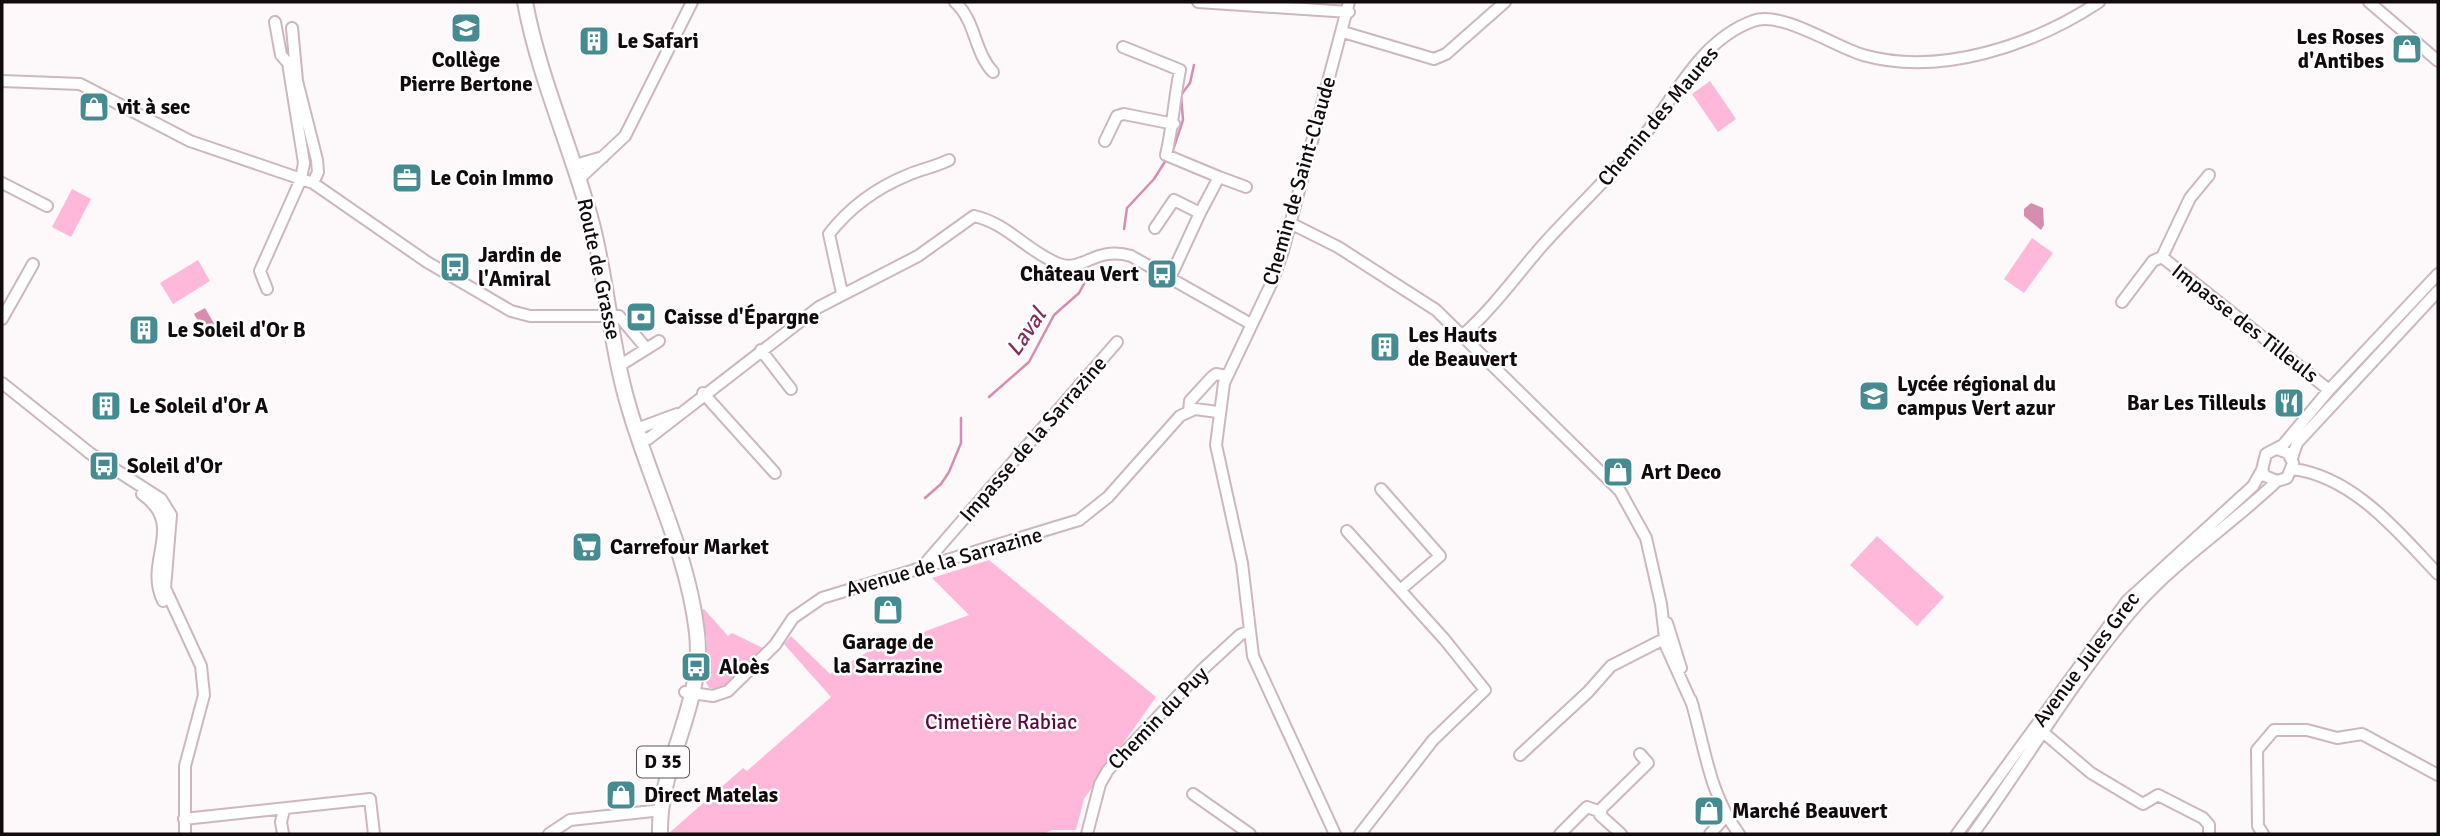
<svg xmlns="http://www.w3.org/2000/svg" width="2440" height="836" font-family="Signika,sans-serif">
	<rect width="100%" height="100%" fill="#fdf8fa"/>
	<path fill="#ffb8d9" d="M1710,81L1736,119L1718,132L1692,94Z
		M72,189L91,199L71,237L52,227Z
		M2032,238L2053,253L2024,293L2004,279Z
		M198,260L210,281L173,304L160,283Z
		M1877,536L1944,597L1917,626L1850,565Z
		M989,560L1156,697L1084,799L1076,830H1052L1043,834H668L743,768L747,771L831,697L784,644L791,636L830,674L886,641L891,653L926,631L969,615L932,578Z
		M704,609L728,636L732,633L765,649L721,689L709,688L705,680L707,639L701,610Z"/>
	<path fill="#d68db0" d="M2031,203L2043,208L2044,225L2041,230L2024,216V209Z
		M205,308L219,332L208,338L194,314Z"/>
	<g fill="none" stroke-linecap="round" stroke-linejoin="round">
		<path stroke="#d68db0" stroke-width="2.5" d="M1172,153L1183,120L1181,95L1190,83L1194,65
			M1124,229L1127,208L1154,179L1166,160
			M989,397L1029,362L1054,315L1079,293L1085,282
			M925,498L941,484L949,472L961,443V418"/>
		<g stroke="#ccb7c0" stroke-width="14">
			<path id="minor" d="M955,2C976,21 974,52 993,72
				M1198,2L1349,12
				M2369,2L2438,61
				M292,28L297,81L317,160L318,172L313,183
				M1343,32L1434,59L1446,54L1505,2
				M1123,47L1180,70C1174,99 1173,126 1166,155L1219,177L1200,213
				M2,81L80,84L190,141L313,183L427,262L511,311L530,316H619L646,348
				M1105,141L1117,116L1124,114L1174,124
				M575,165L603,157
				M2209,175L2190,198L2162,257L2329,390
				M1219,177L1246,187
				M579,179L625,136L692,2
				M2,183L47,206
				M1290,223L1338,247L1436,310L1620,491L1646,538L1661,604L1666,646L1693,706
				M1155,228L1174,200L1200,213L1170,278
				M267,289L260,271L301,179L304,163L288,63L281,55L275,22
				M842,293L829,234C850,207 876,188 908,175C921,169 935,167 949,160
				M2122,302L2153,261L2162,257
				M2,319L33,264
				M1464,334C1493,308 1516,276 1541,247C1573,211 1608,179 1639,142C1674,100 1698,41 1753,21C1781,10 1835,47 1863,55C1940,77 2034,45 2099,2
				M761,350L791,389
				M619,366L659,341
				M2,383L91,454
				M703,393L775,473
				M1189,411L1190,401L1212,377L1216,374L1227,376
				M677,414L642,427L638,436L648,439L819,307L918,256L974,216C1007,223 1028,252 1059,264C1082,273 1096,245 1131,256L1251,324
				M2277,449L2288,453L2293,463L2287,478L2277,481L2265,476L2262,470L2266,454L2283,445L2329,390L2438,274
				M88,452L161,499L171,515L165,588L201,666L204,695L185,766V834
				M2292,458L2297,443L2438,291
				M2293,469C2354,477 2398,532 2438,574
				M1381,489L1440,556L1400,590
				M142,494C187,526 143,560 163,601
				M1347,531L1445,640L1485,690L1433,740L1360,834
				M922,567L1117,342
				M1667,623L1681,668
				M685,692L713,696L728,691L775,645L793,618L822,598L1079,520L1108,497L1180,416L1195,409L1218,412
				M1691,700C1705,747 1709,794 1739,834
				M2044,733L2091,773L2143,804L2158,795L2203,818L2209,825V834
				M1520,755L1588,692L1611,666L1664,639
				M1193,794L1250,834
				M184,819L370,799L374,834
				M283,834L281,822L284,810
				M549,834L570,820L662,810
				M1087,834L1100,784L1108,770L1202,670L1240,635L1249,631
				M1335,834L1253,656L1242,563L1216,445L1224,383L1273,280L1283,251L1349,2
				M1560,834L1587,807L1601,812
				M1621,834L1600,815L1602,808L1648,763L1640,754
				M1710,834L1727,815
				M1957,834L2127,601L2253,486L2262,470
				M1973,834C2028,758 2076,675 2137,605C2178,559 2232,524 2277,481
				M2263,834L2258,826L2257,750L2274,730H2307L2337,738L2362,734L2438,775"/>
		</g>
		<g stroke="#ccb7c0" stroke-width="18">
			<path id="major" d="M525,2C539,78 572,149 592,224C608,286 611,350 630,411C652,486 688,554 697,633C705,702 658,765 660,834"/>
		</g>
		<use href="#minor" stroke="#fff" stroke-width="10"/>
		<use href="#major" stroke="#fff" stroke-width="14"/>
	</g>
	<defs>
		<g id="school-square" transform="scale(1.575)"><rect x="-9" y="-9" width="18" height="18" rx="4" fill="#448b92" stroke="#fff"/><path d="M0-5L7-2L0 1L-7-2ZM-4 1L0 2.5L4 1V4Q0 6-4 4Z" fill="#fff"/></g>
		<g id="building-square" transform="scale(1.575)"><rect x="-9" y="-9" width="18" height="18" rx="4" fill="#448b92" stroke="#fff"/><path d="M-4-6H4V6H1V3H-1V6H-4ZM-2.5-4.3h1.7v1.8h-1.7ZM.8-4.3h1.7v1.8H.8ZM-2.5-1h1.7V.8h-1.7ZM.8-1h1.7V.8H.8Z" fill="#fff"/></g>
		<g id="shop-square" transform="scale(1.575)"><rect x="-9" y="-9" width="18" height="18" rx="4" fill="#448b92" stroke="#fff"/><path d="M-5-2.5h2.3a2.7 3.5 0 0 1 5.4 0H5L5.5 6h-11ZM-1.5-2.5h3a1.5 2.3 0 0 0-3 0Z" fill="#fff"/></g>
		<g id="office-square" transform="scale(1.575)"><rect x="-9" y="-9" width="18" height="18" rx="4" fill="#448b92" stroke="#fff"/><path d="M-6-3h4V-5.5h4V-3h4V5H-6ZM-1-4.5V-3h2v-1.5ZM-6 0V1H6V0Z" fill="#fff"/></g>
		<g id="bus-square" transform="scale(1.575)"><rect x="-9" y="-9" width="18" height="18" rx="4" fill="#448b92" stroke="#fff"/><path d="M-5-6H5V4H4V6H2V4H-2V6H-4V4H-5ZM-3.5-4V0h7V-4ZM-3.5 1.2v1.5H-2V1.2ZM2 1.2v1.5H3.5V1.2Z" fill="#fff"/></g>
		<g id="bank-square" transform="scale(1.575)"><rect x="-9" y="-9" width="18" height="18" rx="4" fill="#448b92" stroke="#fff"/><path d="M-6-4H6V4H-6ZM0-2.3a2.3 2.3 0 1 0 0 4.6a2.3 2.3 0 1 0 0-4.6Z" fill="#fff"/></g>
		<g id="restaurant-square" transform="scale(1.575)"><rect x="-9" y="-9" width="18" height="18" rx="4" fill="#448b92" stroke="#fff"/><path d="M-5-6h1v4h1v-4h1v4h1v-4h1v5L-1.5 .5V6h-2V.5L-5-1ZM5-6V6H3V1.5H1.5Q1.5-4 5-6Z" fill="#fff"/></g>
		<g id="supermarket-square" transform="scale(1.575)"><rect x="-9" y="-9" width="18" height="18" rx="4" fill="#448b92" stroke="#fff"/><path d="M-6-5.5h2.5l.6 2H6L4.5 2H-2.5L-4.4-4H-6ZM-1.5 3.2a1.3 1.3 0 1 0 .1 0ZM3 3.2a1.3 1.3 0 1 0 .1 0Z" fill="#fff"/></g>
	</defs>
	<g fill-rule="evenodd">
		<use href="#school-square" x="466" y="28"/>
		<use href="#building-square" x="594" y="41"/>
		<use href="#shop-square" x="2407" y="49"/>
		<use href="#shop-square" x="94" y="107"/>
		<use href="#office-square" x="407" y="178"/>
		<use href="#bus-square" x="455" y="267"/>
		<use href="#bus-square" x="1162" y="274"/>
		<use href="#bank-square" x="641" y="317"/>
		<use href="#building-square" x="144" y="330"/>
		<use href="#building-square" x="1385" y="347"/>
		<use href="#school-square" x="1874" y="396"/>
		<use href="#restaurant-square" x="2289" y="403"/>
		<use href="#building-square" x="106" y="406"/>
		<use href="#bus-square" x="104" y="466"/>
		<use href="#shop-square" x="1618" y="472"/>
		<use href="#supermarket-square" x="587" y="547"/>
		<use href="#shop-square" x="888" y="610"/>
		<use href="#bus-square" x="696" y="667"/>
		<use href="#shop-square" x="621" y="795"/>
		<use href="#shop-square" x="1709" y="811"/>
	</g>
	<g text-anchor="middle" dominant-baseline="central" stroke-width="5" stroke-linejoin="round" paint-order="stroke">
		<rect fill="#fff" stroke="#595456" stroke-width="2" x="637" y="746.5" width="52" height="31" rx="5"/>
		<g font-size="19" font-weight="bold" fill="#120b0e">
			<text x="663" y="762">D 35</text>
		</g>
		<g font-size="21" font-weight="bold" fill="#120b0e" stroke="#fff" text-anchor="start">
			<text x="2384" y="37" text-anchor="end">Les Roses<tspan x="2384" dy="24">d'Antibes</tspan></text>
			<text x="617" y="41">Le Safari</text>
			<text x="466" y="60" text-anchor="middle">Collège<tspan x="466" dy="24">Pierre Bertone</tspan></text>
			<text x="117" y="107">vit à sec</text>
			<text x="430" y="178">Le Coin Immo</text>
			<text x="478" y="255">Jardin de<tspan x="478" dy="24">l'Amiral</tspan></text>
			<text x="1139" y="274" text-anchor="end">Château Vert</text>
			<text x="664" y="317">Caisse d'Épargne</text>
			<text x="167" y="330">Le Soleil d'Or B</text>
			<text x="1408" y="335">Les Hauts<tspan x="1408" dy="24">de Beauvert</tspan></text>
			<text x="1897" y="384">Lycée régional du<tspan x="1897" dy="24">campus Vert azur</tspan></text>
			<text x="2266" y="403" text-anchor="end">Bar Les Tilleuls</text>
			<text x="129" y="406">Le Soleil d'Or A</text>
			<text x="127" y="466">Soleil d'Or</text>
			<text x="1641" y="472">Art Deco</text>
			<text x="610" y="547">Carrefour Market</text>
			<text x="888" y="642" text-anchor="middle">Garage de<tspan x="888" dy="24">la Sarrazine</tspan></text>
			<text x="719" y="667">Aloès</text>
			<text x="644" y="795">Direct Matelas</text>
			<text x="1732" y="811">Marché Beauvert</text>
		</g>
		<g font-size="21" fill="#120b0e" stroke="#fff">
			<text transform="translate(1658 116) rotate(-50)">Chemin des Maures</text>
			<text transform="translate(1299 181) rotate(-74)">Chemin de Saint-Claude</text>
			<text transform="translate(599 269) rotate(78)">Route de Grasse</text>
			<text transform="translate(2245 323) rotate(38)">Impasse des Tilleuls</text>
			<text transform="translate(1033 439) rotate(-49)">Impasse de la Sarrazine</text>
			<text transform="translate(944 562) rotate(-16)">Avenue de la Sarrazine</text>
			<text transform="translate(2086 659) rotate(-53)">Avenue Jules Grec</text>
			<text transform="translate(1158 718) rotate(-46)">Chemin du Puy</text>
		</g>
		<g font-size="21" fill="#5f063e" stroke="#fff">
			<text x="1001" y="722">Cimetière Rabiac</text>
		</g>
		<g font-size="23" font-style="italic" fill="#832d5c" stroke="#fff">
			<text transform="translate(1026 332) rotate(-56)">Laval</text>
		</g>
	</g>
	<rect width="2440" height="836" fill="none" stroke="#120b0e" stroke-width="7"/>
</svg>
